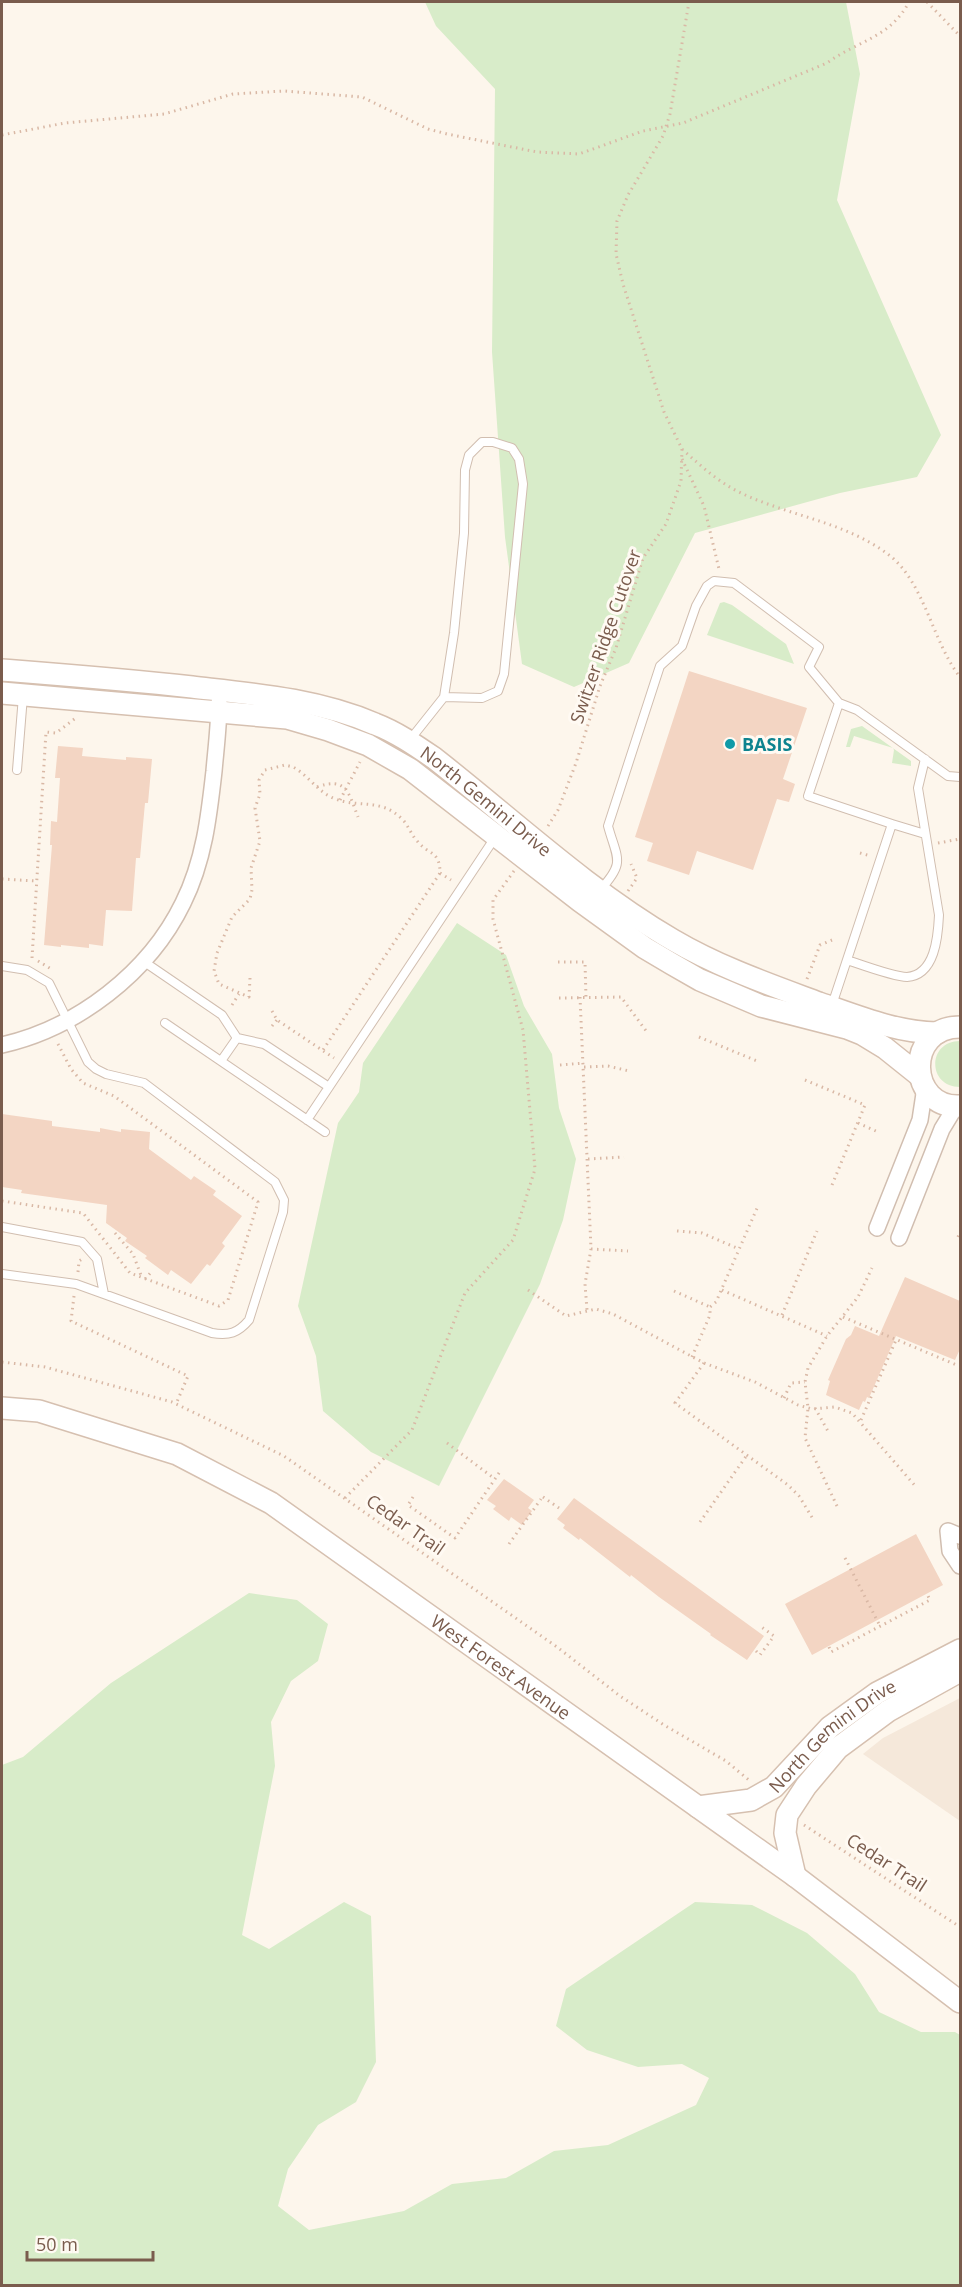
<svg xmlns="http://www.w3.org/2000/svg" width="962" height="2287" font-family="'Open Sans',sans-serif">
	<rect width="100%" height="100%" fill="#fdf6ec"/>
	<path fill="#f5e8da" d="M960,1698V1821L863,1754L883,1738Z"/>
	<path fill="#d8ecc9" d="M425,2H846L860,74L837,200L941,435L917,477L840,493L695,533L629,663L574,687L522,664L505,537L492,352L495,89L436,26Z
		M724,602L732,605L786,644L794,664L707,635L720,603Z
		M862,726L911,761V766L892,763L894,750L893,748L854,736L850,747H846L851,729Z
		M457,923L506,955L524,1006L552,1054L559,1108L576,1159L563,1220L540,1284L439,1486L371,1452L323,1411L316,1356L298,1306L338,1123L359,1092L363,1063Z
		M960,1041V1087C927,1087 927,1041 960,1041Z
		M249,1593L297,1600L328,1624L318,1661L291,1681L271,1722L275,1766L242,1935L269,1949L344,1902L371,1916L376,2062L356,2102L318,2125L288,2169L278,2206L309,2230L404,2211L452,2184L506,2178L554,2151L608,2145L696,2105L709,2078L682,2064L638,2067L587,2050L556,2026L566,1989L695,1902L752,1905L807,1933L855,1974L879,2012L921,2032H955L960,2035V2285H2V1765L23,1757L111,1683Z"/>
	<path fill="#f3d5c3" d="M689,671L807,708L783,779L795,784L789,802L777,799L753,870L697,851L689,875L647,861L653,843L635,837Z
		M58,746L83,748L82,756L126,760V757L152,759L148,803H145L140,858H136L132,911L106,910L103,946L89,944V948L61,945V947L44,945L52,845H50L51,821L57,822L60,778H55Z
		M2,1114L52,1121V1126L100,1132V1128L121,1132V1129L150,1132L149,1149L191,1180L194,1176L216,1191L213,1195L242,1216L222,1243L225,1246L210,1266L207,1264L191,1284L171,1270L168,1275L145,1258L147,1256L125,1241L127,1238L106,1223L107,1205L21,1193L22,1190L2,1187Z
		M905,1277L960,1301V1349L955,1360L896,1336L869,1398L867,1397L865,1402L863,1401L859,1410L826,1395L830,1381L828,1380L846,1339L851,1335L855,1326L879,1336Z
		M504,1479L534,1500L528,1508L532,1511L522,1525L511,1517L509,1521L493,1509L496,1506L487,1500Z
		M574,1498L764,1636L747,1660L710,1635L711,1634L659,1597L631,1575L630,1577L580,1538L579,1540L563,1528L565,1525L557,1519Z
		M916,1534L943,1585L812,1655L785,1604Z"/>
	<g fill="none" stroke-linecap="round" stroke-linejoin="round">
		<g stroke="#d1beb0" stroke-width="10">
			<path id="lane" d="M409,741L444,697L454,633L464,533L465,470L469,455L482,442H493L512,448L519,459L523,484L504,674L498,691L482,698L444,697
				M17,770L23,696
				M892,824L925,834
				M600,890C626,862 617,859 608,826L660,666L682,646L696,606L707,586L714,581L734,583L819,647L809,667L839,703L857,710L948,776L960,777
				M847,960C862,965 894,977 907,977C935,975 938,937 939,915L918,788L925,759
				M143,961L222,1015L237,1038L264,1044L329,1087
				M832,1005L892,824L808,796L839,703
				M165,1023L325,1132
				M221,1061L237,1038
				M307,1120L496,836
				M2,1227L82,1242L97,1259L104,1294
				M2,1274L76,1284L212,1333C229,1336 238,1333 249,1320L283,1212L284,1200L275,1182L144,1083L106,1074L96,1069L88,1062L49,983L27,970L2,966"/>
		</g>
		<g stroke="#d1beb0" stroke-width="18">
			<path id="street" d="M2,1045C77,1028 149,973 183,903C204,861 209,816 214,771C216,748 219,725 219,702
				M877,1228L920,1120L925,1087
				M899,1238L942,1129L956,1106
				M960,1536L948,1531L950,1551L960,1566"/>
		</g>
		<g stroke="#d6c0b0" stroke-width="24">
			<g id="secondary">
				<path id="s1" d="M2,670C65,675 129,680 192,687C253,694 317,699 375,724C396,732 415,745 434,758C512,819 587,890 673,940C719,967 768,984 819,1003C857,1016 895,1032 937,1033"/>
				<path d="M2,693L287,718L328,730L368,745L410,769L580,901L645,948L672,964L700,980L761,1006L847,1028L862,1034L885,1048L920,1076"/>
				<path d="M960,1027C904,1027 908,1109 960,1106"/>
				<path id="s2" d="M2,1408L39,1411L177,1454L271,1503L795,1876L960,2002"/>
				<path id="s3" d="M698,1807L751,1800L774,1787L830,1727L877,1693L960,1650"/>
				<path d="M795,1876L785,1833L787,1815L806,1786L838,1748L888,1711L960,1671"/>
			</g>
		</g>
		<path stroke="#d9b8a5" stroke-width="3" stroke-dasharray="1.5 4.5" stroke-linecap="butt" d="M927,2L960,36
			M2,135L65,123L164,114L233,94L284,91L362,97L428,129L447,134L537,152L579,154L643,131L683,123L827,63C857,41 890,38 909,2
			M682,449C701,466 718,482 741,493C789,516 846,522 889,555C925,583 932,641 960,677
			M682,459L704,506L719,569
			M317,787C347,776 349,794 358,817
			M340,800L360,762
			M548,826L558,810L576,763L600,686L616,648L643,558L666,524L681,481L682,449L664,412L623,284L616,254L617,221L628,195L663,136L670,114L689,2
			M938,843L960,839
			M860,853L871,856
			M440,873L451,880
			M2,879L36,881
			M628,891L637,878L631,864
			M32,958L46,732L56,733L77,717
			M38,961L53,970
			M558,962H585L586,998
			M250,978L249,997L219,984L214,971L217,953L232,917L250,899L252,890L251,868L260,841L255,808L260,794L259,780L265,770L285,765L293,767C308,775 317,791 333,798C358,809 380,797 402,819C409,826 411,835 418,842C429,855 440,851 440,873L323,1050
			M807,979L820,945L832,940
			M580,997L591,1249L585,1284L587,1310
			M559,998L621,997L647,1032
			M232,1005L239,994
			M272,1011L277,1020L334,1058
			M272,1026L277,1020
			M699,1037L757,1061
			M560,1065L584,1063
			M584,1067L608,1066L629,1071
			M805,1080L865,1105L832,1185
			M858,1123L878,1132
			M588,1159L624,1157
			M2,1201L83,1213L130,1273L219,1306L228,1300L258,1202L114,1096L83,1083L71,1069L58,1044
			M677,1231L702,1233L739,1249
			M115,1233L133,1254L142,1278
			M958,1237L960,1232
			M591,1249L628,1251
			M78,1272L79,1261L82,1259
			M145,1279L153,1270
			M528,1290L566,1316L596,1309L613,1314L704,1363L755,1382L798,1405L812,1409L835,1407L852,1413L917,1488
			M722,1290L827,1336
			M674,1291L710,1307
			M74,1296L71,1321L188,1376L176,1404
			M782,1315L817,1231
			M843,1317L959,1366
			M692,1357L710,1315V1307L716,1302L758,1206
			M2,1362L45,1367L172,1402L284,1456L557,1647L620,1696L664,1725L726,1761L750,1781
			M704,1363L675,1403L788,1485L799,1496L813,1519
			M784,1398L791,1383L805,1382
			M815,1408L829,1433
			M861,1420L896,1340
			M447,1443L495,1479
			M413,1497L408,1505L455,1538L501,1470
			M543,1497L559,1508
			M345,1498L412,1430L465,1293L513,1240L535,1169L523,1030L493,919V900L514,871
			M837,1506L805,1438L808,1408L805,1382L808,1368L827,1336L858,1297L872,1268
			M700,1522L747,1455
			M509,1544L541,1499
			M845,1558L880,1626
			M829,1647L831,1652L930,1600L927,1594
			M756,1651L760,1655L774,1636L760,1626
			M804,1825L960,1927"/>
		<use href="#lane" stroke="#fff" stroke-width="8"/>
		<use href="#street" stroke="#fff" stroke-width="15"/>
		<use href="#secondary" stroke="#fff" stroke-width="21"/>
	</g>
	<circle fill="#0f9aa8" stroke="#fffaf3" stroke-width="2" cx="730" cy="744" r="6"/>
	<g text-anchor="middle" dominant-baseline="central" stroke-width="6" stroke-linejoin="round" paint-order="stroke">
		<g font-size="18" fill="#7a5c4d" stroke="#fffaf3">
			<text transform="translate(605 636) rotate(-71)">Switzer Ridge Cutover</text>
			<text stroke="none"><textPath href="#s1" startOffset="514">North Gemini Drive</textPath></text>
			<text transform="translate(406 1524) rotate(35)">Cedar Trail</text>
			<text stroke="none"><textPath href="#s2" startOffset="570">West Forest Avenue</textPath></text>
			<text stroke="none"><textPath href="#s3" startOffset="158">North Gemini Drive</textPath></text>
			<text transform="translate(887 1862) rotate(33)">Cedar Trail</text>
		</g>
		<g font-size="18" font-weight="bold" fill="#0d838f" stroke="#fffaf3" text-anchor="start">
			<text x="742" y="744">BASIS</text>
		</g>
	</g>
	<rect width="962" height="2287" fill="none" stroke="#7a5c4d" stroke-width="6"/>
	<path d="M27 2251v9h126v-9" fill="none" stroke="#7a5c4d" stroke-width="3"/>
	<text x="36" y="2251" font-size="18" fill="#7a5c4d" stroke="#fffaf3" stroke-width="4.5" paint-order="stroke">50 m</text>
</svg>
